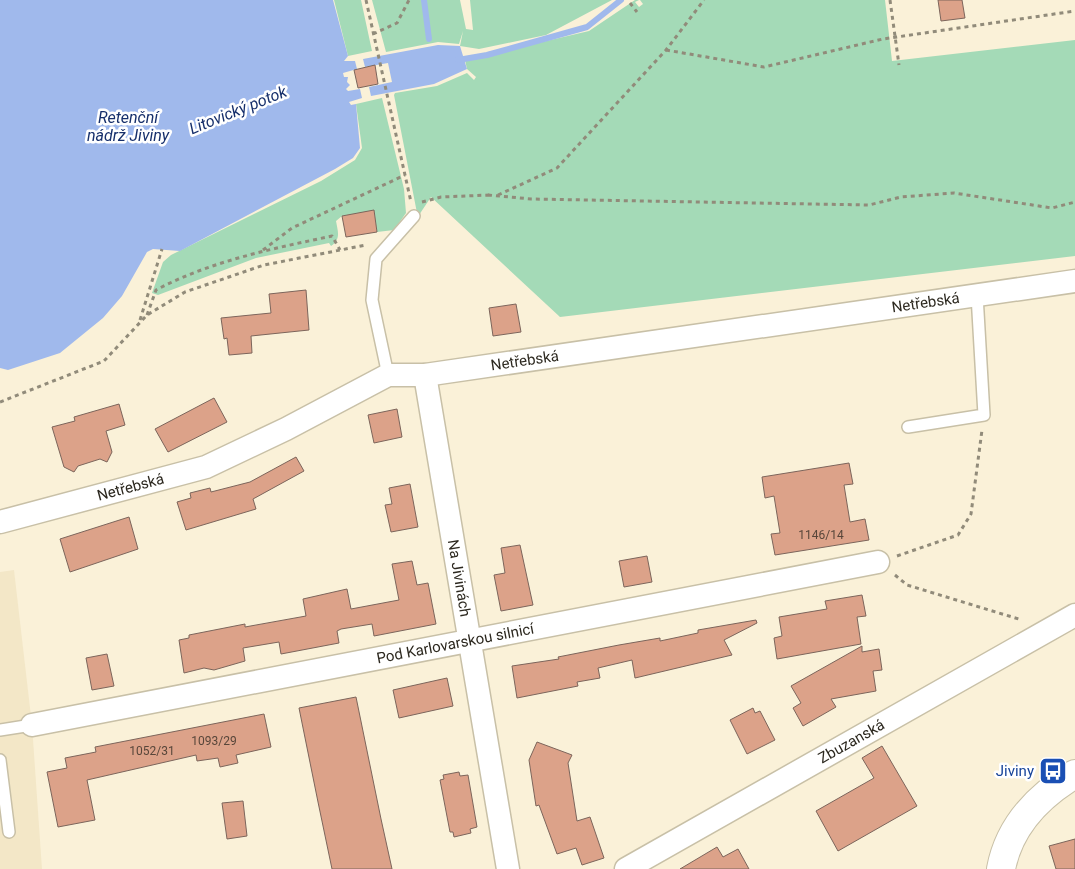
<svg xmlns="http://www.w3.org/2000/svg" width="1075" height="869" font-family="Roboto,sans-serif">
	<rect width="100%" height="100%" fill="#faf1d8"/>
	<path fill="#f3e7c7" d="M14,570L32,725L42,869H0V572Z"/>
	<path fill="#a4dab7" d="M334,0H361L372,51L348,56Z
		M372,0H460L466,29L473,30L470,0H612L546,35L479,49L460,46L463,31L459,44L438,42L386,52Z
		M635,0H639L635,2L639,7L643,4L640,0H885L892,61L1075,40V256L560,317L431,197L411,227L417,213L394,95L395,93L437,86L467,73L474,80L476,77L467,69L465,60L589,31Z
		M382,98L404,189L406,213L394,230L377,232L374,211L342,216L336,221C338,232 341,239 331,246L329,243L256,258L158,295L152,293L163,262L171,255L321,181L355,160L362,148L356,104Z"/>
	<path fill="#a0b9ec" d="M0,0H333L348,56L344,61H355L357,69L343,73L344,77H348L347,82L350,85L346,89L348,91L360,89L362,98L349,102L351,105L356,104L360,148L353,158L335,169L180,251L153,249L147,252L122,296L103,318L60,353L8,370L0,368Z
		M438,45L460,46L467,69L434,84L371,96L369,87L392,82L388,63L365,67L363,59Z"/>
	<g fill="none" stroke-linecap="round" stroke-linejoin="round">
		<path stroke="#a0b9ec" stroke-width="6" d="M424,0L429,39
			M458,60L487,55L587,27L621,0"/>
	</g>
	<path fill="#dca289" stroke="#7c655b" d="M938,0H962L965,18L941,21Z
		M375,65L378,84L358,88L354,70Z
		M374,210L377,232L346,237L342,216Z
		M306,290L309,330L251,336L252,353L229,355L227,338L224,339L221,318L271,313L269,294Z
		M516,304L521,332L493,336L489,308Z
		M214,398L227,422L168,452L155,429Z
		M119,404L125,425L106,431L112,452L107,462L100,459L78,466L74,472L64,467L52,427L75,421L74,417Z
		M397,409L402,437L374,443L368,415Z
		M296,457L304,471L253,499L256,509L186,530L177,502L191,498L190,493L210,488L211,492L250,482Z
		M849,463L853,484L844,485L850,522L865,519L869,540L775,555L771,534L780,533L774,496L765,498L762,477Z
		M410,484L418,527L391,532L385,505L392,504L389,488Z
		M129,517L138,549L70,572L60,539Z
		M520,545L533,605L501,611L494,575L505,573L501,548Z
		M647,556L652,582L624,587L619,561Z
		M412,561L417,585L428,583L436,624L374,636L372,624L341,629L337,631L339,643L281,654L279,642L243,648L245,661L214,670L204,668L184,673L179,640L189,638V635L245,624V627L306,616L303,599L347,589L351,609L399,600L392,564Z
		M862,595L866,616L857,617L861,644L777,659L774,638L782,636L779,617L827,609L825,601Z
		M756,620L757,623L724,640L732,655L635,678L632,660L598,668L600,678L577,682L578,686L517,698L512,666L559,659L558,657L619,645L660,638V641L698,633V630Z
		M862,646V652L879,649L882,670L873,671L876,691L831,699L836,707L803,726L793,708L801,703L791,686Z
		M107,654L114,686L92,690L86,658Z
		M447,678L453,706L399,718L393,690Z
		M356,697L381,819L392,869H332L318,802L299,708Z
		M753,708L755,713L760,711L775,740L747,754L730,720Z
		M264,714L271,747L236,755L238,763L220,767L218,758L197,761L196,755L87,780L95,820L58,827L47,772L67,768L65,758L96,752L95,747Z
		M537,742L572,755L568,763L577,821L590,817L604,858L582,865L576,848L557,854L539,805L536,806L529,760Z
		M882,746L917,806L838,851L816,811L874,778L862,758Z
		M459,772L460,776L468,775L477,827L470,829L471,833L454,837L453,832H450L440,780L444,779L443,775Z
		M243,801L247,836L227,839L222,803Z
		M1075,839V869H1056L1049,846Z
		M717,847L723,857L738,849L749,869H680Z"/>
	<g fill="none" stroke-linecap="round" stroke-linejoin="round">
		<g stroke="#c8c0a7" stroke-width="14">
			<path id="lane" d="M388,375L372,300L376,259L414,216
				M908,427L984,415L977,295
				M0,730L32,725
				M0,760L9,832"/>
		</g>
		<g stroke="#c8c0a7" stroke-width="25">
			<g id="street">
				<path id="s1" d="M425,375L508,869"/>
				<path id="s2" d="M0,522L206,467L286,429L388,375H425L1075,281"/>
				<path id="s3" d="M32,725L878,562"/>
				<path id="s4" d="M626,869L1075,615"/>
			</g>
		</g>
		<g stroke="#c8c0a7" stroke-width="30">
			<path id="secondary" d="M1001,869C1009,826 1038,796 1075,774"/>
		</g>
		<path stroke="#918b7a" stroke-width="3" stroke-dasharray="4 4" stroke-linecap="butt" d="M366,0L411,202
			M890,0L899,65
			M630,3L637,12
			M373,34L397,23L409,0
			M666,50L764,67L883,39L1075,11
			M488,195L531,199L869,205L901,197L954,193L1052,208L1075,202
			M498,195L557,168L666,50L704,0
			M422,202L441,197L490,195
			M263,250L292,228L405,175
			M147,315L156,290C211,261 271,249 332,236L340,250
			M140,320L162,249
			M0,402L104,361L147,315L185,292L264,265L366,245
			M897,556L958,535L971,514L982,430
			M895,575L907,585L1022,620"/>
		<use href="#lane" stroke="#fff" stroke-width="11"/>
		<use href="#street" stroke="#fff" stroke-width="22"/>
		<use href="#secondary" stroke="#fff" stroke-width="28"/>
	</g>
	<defs>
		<g id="bus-square" transform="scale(1.4375)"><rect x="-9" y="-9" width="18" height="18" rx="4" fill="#1a4fb4" stroke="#fff"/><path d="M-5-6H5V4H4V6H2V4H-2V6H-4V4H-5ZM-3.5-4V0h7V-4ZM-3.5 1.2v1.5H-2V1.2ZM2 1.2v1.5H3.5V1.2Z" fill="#fff"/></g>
	</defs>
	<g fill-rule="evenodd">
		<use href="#bus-square" x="1053" y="771"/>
	</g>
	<g text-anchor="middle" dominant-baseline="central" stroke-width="5" stroke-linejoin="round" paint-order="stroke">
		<g font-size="12" fill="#58463a">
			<text x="821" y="535">1146/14</text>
			<text x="214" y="741">1093/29</text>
			<text x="152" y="751">1052/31</text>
		</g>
		<g font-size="15" fill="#2c281f" stroke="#fff">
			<text stroke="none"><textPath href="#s2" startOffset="960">Netřebská</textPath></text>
			<text stroke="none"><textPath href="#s2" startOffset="555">Netřebská</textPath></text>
			<text stroke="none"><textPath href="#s2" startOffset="135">Netřebská</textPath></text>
			<text stroke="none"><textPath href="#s1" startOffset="206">Na Jivinách</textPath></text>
			<text stroke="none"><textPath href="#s3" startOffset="431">Pod Karlovarskou silnicí</textPath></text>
			<text stroke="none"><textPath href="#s4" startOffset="259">Zbuzanská</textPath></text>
		</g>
		<g font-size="15" fill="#164399" stroke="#fff" text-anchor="end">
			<text x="1034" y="771">Jiviny</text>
		</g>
		<g font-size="16" font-style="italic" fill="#162f6b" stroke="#fff">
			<text transform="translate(238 110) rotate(-22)">Litovický potok</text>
			<text x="128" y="117">Retenční<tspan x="128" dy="18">nádrž Jiviny</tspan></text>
		</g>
	</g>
</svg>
